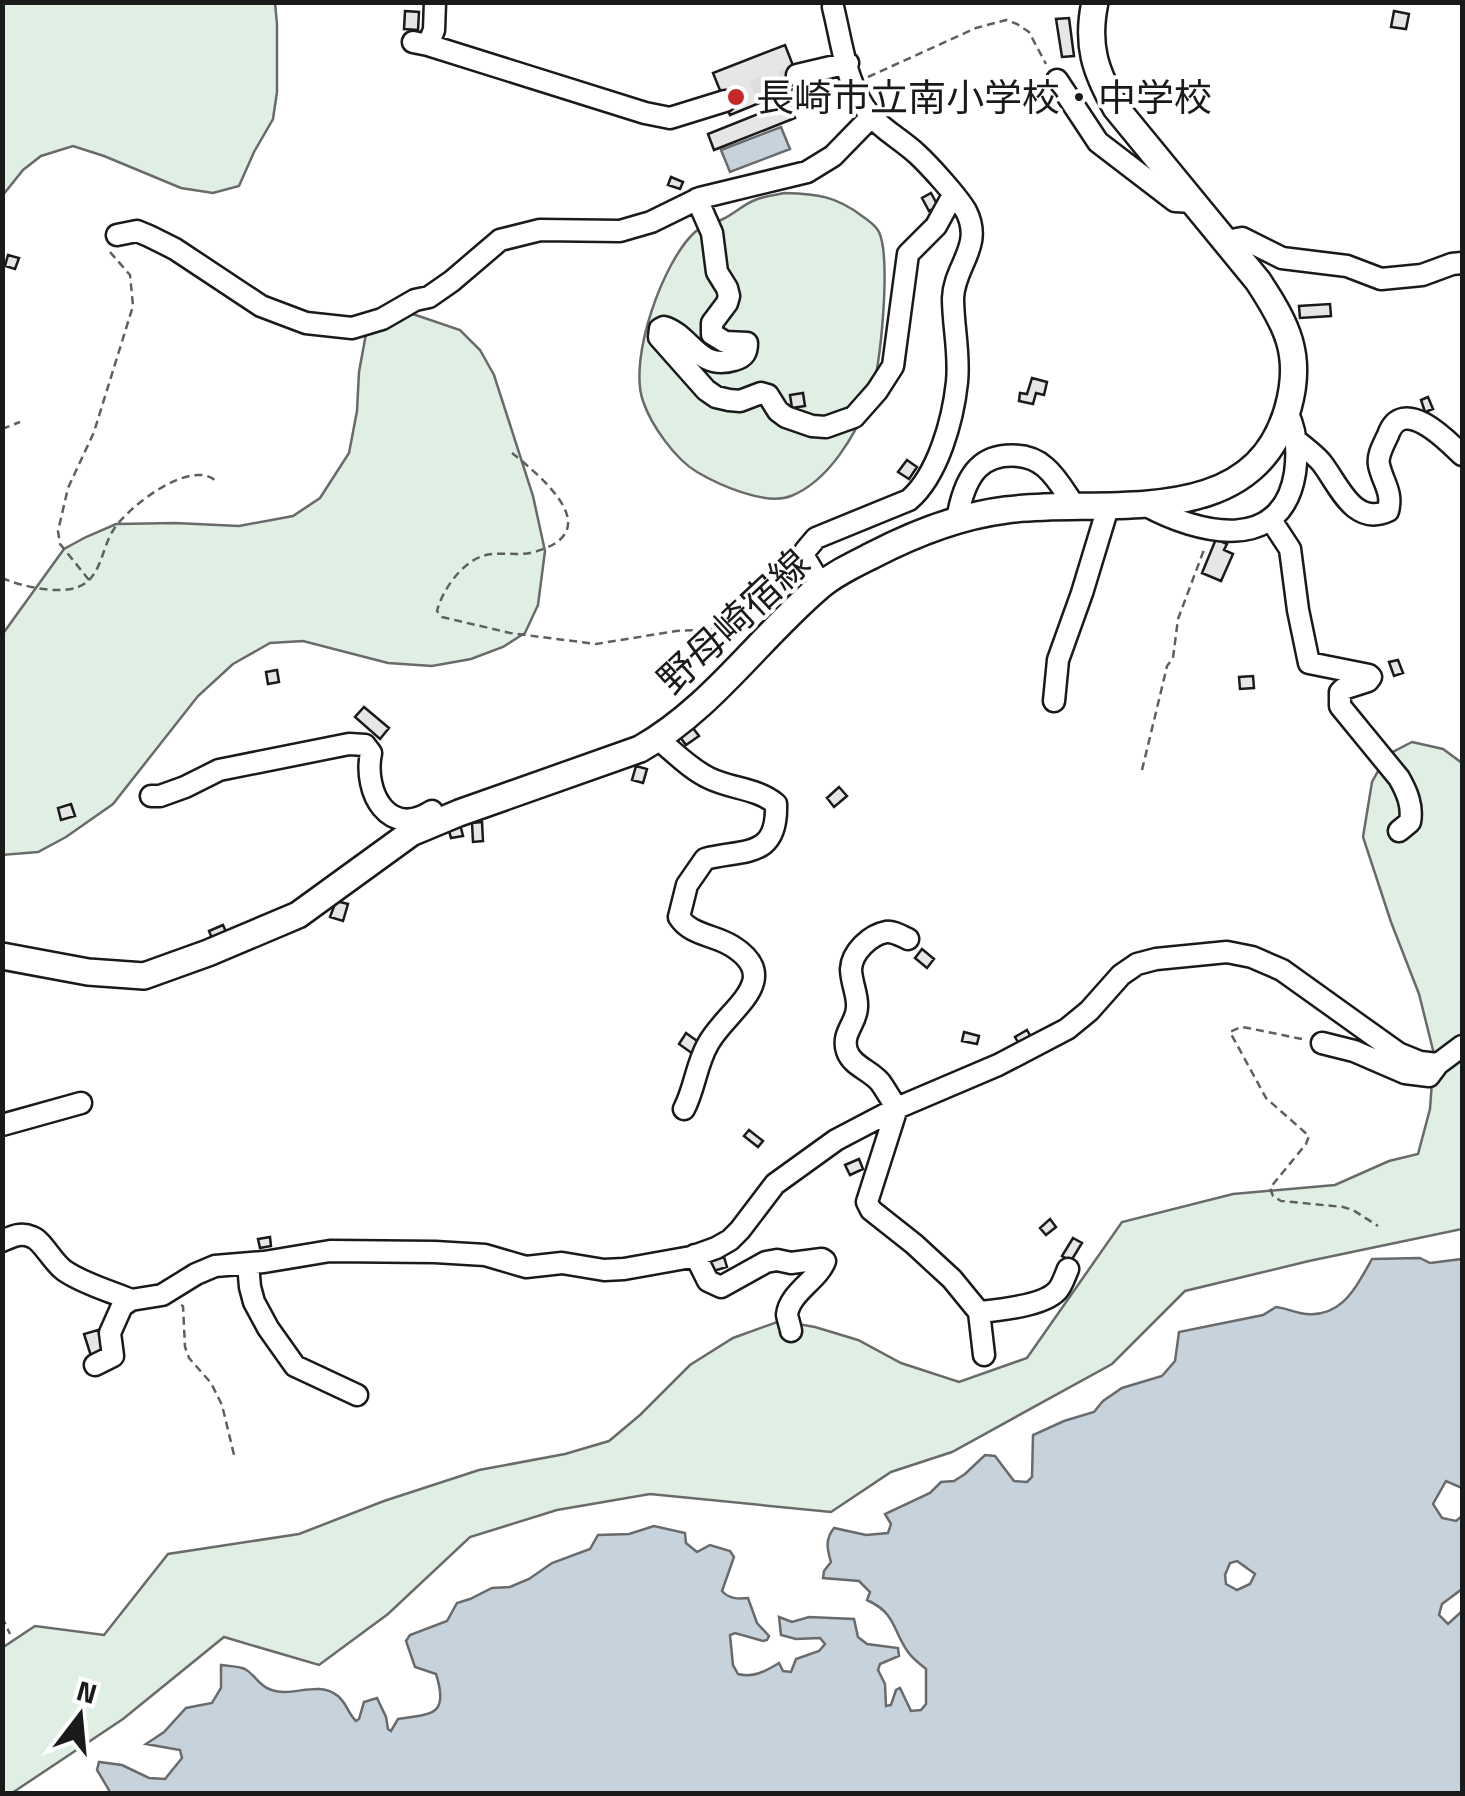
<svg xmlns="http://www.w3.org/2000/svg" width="1465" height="1796" font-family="'Titillium Web','Noto Sans JP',sans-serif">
	<rect width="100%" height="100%" fill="#fff"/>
	<path fill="#e0efe3" stroke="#6a6a6a" stroke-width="2.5" d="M3,2L275,3L277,24V92L273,119L254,152L239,186L213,193L181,188L104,156L73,146L41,156L23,170L3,195Z
		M785,193C817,194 836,196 862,216C868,220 876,226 879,232C891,258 881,371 870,398C856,434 829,481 791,496C766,506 719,485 697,472C675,459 651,425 643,401C628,359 663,261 695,232C702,226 714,223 723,219C734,214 744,204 755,200C764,196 775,195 785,193Z
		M401,310L460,330L480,350L494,375L533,496L545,551L538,605L525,633L503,647L471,659L432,666L388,663L303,641L270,643L233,664L198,696L113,804L66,837L38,852L2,855V635L64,549L86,537L116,524L175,523L239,526L293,516L320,498L349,453L357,411L359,372L366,334L378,315Z
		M1412,742L1443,749L1462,763V1229L1309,1261L1185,1291L1112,1364L952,1452L891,1472L831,1512L650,1494L557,1510L470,1537L388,1614L319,1665L224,1637L123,1719L12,1793H3L2,1648L35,1626L104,1635L168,1554L299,1534L384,1501L479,1470L565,1454L609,1441L640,1415L690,1365L733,1338L780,1321L815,1327L858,1340L901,1363L959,1382L1027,1358L1122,1222L1233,1194L1335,1185L1389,1161L1418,1154L1430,1109L1434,1054L1419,994L1391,922L1363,837L1372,782L1387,755Z"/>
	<path fill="#c6d2dc" stroke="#6a6a6a" stroke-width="2.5" fill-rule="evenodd" d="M781,127L790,149L730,172L721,150Z
		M1420,1258L1430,1263L1462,1259V1488L1446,1481L1433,1504L1442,1518L1456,1521L1462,1516V1589L1442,1604L1439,1615L1448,1624L1462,1611V1793L109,1794V1790L97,1770L99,1762L122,1765L149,1778L165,1779L182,1758L180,1750L146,1744L164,1732L186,1708L212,1703L221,1688V1665C228,1666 238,1666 245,1669C254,1674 259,1685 269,1689C292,1699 317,1679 338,1696C347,1704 348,1713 356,1721L359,1719L364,1702L377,1698L386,1717L388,1729L391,1731L398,1719C433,1714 449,1715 436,1674L415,1667L406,1641L410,1635L447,1621L457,1603L470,1599L492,1588L510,1587L529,1579L552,1563L590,1549L598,1535L629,1534L654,1526L685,1533L686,1543L697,1552L710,1545L730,1551L734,1557L722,1591C729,1599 738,1599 748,1598L757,1623L769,1636L767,1640L763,1641L735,1633L730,1635L733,1665L738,1674C754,1678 766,1671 779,1663L783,1671L791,1672L796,1659L819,1651L825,1644L820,1638L796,1639L781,1635L779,1617L792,1622L809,1617L854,1619L858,1637L867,1644L898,1648L899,1656L880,1664L878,1670L885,1684L886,1706L891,1705L896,1690L900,1688L911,1711L921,1710L926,1704V1669C920,1664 913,1659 908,1652C892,1630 897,1614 867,1600L870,1592L859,1581L823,1578L824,1571L831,1562C827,1549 825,1539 834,1528L866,1535L888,1533L891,1524L885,1514L930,1493L941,1482L954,1481L965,1474L985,1455L995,1456L1014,1481L1027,1482L1032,1477L1033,1435L1064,1421L1094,1412L1103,1401L1122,1388L1162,1376L1175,1361L1179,1332L1263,1315L1276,1307C1285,1308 1291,1311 1300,1313C1340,1321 1355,1289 1372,1259ZM1237,1561L1255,1574L1250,1584L1237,1590L1226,1584L1225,1575L1230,1563Z"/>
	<path fill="#e6e6e6" stroke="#1a1a1a" stroke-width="2.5" d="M405,11L419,12L418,30L404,29Z
		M1394,11L1409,14L1406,29L1391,27Z
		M1069,18L1074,56L1062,57L1056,19Z
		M785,45L801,86L730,115L713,73Z
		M788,102L795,118L714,150L708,134Z
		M671,177L683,182L680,189L668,185Z
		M931,193L938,206L929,211L922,198Z
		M8,255L19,258L15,269L5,266Z
		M1330,304L1331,316L1300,318L1299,306Z
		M1032,378L1047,382L1044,395L1036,393L1033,404L1019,401L1020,393L1027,394Z
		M803,393L805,406L792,408L790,395Z
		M1428,397L1433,409L1425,412L1421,400Z
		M907,460L917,467L909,479L898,472Z
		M1216,539L1227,544L1224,550L1233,554L1221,581L1202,573Z
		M1398,660L1403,673L1394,676L1389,662Z
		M277,670L279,682L268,684L266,672Z
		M1253,676L1254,688L1240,689L1239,677Z
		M364,707L389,728L380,739L355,717Z
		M693,728L699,736L686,745L680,737Z
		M636,766L647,769L643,783L632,780Z
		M839,787L847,796L834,807L827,798Z
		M71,804L75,816L61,820L58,808Z
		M482,822L483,841L473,842L472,823Z
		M460,824L463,836L451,838L448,827Z
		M336,901L348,904L343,921L330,917Z
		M223,925L227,934L213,941L209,931Z
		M922,949L934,959L927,968L915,958Z
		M1027,1030L1031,1037L1019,1044L1015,1037Z
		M964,1032L979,1036L977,1044L962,1041Z
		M686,1033L700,1043L693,1054L679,1044Z
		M749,1130L763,1141L758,1147L744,1136Z
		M859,1159L863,1169L850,1175L845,1165Z
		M1050,1219L1056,1227L1046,1235L1040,1228Z
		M270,1237L271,1246L260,1248L258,1239Z
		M1073,1238L1082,1243L1071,1261L1062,1256Z
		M724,1257L727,1267L710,1272L707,1262Z
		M98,1330L106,1351L91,1356L84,1334Z"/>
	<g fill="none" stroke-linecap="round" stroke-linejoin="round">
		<path stroke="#ddd" stroke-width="20" stroke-dasharray="20 10" stroke-linecap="butt" d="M725,101L797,75"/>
		<g stroke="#1a1a1a" stroke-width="25">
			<path id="minor" d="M413,42L428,45L645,113L670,118L725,101
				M428,45L434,30L435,2
				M797,75L848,63
				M1057,80L1098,142L1175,201L1194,202
				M697,199L712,233L717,272L727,288L729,296L727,303L712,323V334L725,342L747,343C747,352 745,357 734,360C698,371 691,335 664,327L660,329L659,337L706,390L716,397L729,400L740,401L761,393L768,395L778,411L786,417L812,426L826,427L854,417L877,391L893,366L908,254L936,226L953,195
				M117,235L137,231L149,236L175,249L261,306L306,323L352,328L382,319L415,300L429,297L452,281L500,240L540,230L620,231L651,222L700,198L807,172L833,156L871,117
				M1227,241L1242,238L1282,258L1347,266L1381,279L1422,275L1452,264L1462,263
				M1296,440C1304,447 1314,454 1321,462C1338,483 1353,527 1388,511C1393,492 1383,483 1379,465C1377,455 1384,444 1388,435C1402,395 1445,438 1462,455
				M1145,505C1198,534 1282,555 1295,473C1298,451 1297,431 1287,412
				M957,520C960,502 965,481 978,468C995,451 1028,452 1045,467C1057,477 1065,492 1074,505
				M1271,520L1290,549L1298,610L1309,663L1369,675L1371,677L1368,681L1343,689L1340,692V706L1399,778C1407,792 1413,806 1410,822L1399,831
				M821,585L805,558V551L816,538L909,500C938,475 953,420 957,382C960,354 953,326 953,298C954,266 984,246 966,211C958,197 929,165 917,154C902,140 883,130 870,115C846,86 842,43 833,7
				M1054,701L1058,660L1082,593L1109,504
				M658,739C674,752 690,769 709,778C731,789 757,788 776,804C778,859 744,849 705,859L687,885L679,917C690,935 715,935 732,946C786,980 726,1010 708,1044C696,1065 695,1088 684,1109
				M151,796H160L185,787L219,770L349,744L365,745L371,753C363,793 389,839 432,811
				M908,939C901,936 894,931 886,932C870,935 852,952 851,969C851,982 858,995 857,1007C857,1023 841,1033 847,1051C852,1066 870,1070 880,1082C886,1090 891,1100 897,1108L867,1202L871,1210L914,1244L952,1279L979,1312L984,1355
				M1322,1043L1354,1051L1405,1073L1429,1076L1438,1064
				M2,1125L81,1103
				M2,1241C13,1236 21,1232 32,1237C43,1241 52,1262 65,1271C84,1284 110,1291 131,1300
				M695,1255L708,1281L721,1287L766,1262L777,1260L791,1263L822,1259L825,1261C818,1280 789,1293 787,1315C787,1316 791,1329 791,1331
				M248,1264L250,1287L254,1302L268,1328L295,1366L357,1395
				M979,1312C999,1310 1043,1306 1057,1291C1062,1286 1065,1276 1068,1269
				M95,1365L113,1356L110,1333L122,1306L131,1300L162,1295L196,1274L215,1266L264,1262L330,1251L435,1252L485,1255L526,1267L562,1263L604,1270L624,1269L691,1257L716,1248L730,1240L740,1230L775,1184L836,1140L897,1108L998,1065L1067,1029L1089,1011L1121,975L1137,964L1156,959L1227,952L1252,957L1282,970L1398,1053L1420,1062L1438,1064L1462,1046"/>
		</g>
		<g stroke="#1a1a1a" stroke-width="30">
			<path id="major" d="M2,956L88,972L144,976L208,953L298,915L411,833L459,813L640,749C711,709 758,639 819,587C834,574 853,565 871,556C913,534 958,516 1006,510C1103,497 1253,534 1288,408C1303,355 1287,325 1258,281L1116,108C1095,71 1086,45 1095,2"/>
		</g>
		<path stroke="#5f5f5f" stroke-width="2.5" stroke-dasharray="8 5" stroke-linecap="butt" d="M868,77L976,28L1006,20L1017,24L1029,32L1046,64
			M2,429L20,422
			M512,453C543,478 608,532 534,552C516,557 496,550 480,557C460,565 442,591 437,611L442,617L510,633L596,644L676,631L736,628L750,623L764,607
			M2,578C20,586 60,595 78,587C102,578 101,548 114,529C129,506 191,458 216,481
			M89,580L60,544L58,531L68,488L94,432L133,306L130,275L110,252
			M1142,770L1164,679L1167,666L1173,658L1178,619L1205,547
			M1302,1039L1248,1028L1241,1027L1230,1032L1266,1098L1309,1136L1306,1144L1270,1188L1273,1196L1281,1201L1343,1207L1353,1210L1378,1226
			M181,1305L183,1306L185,1347L189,1358L211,1383L222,1405L235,1459
			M2,1617L10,1634"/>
		<use href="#minor" stroke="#fff" stroke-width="20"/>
		<use href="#major" stroke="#fff" stroke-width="25"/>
	</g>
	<circle fill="#c62828" stroke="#fff" stroke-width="4" cx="736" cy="97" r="10"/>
	<g text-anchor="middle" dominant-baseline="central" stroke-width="8" stroke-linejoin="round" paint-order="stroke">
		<g font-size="38" fill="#1a1a1a" stroke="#fff" text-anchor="start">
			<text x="756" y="97">長崎市立南小学校・中学校</text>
		</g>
		<g font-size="38" fill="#1a1a1a" stroke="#fff">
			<text transform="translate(733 621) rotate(-43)">野母崎宿線</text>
		</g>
	</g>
	<rect width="1465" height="1796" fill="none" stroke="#1a1a1a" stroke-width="10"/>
	<g transform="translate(80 1716) rotate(16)" stroke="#ffffff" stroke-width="8" paint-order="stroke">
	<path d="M0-8L18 38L0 25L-18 38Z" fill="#1a1a1a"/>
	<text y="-15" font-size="28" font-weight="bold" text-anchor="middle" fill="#1a1a1a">N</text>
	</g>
</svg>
